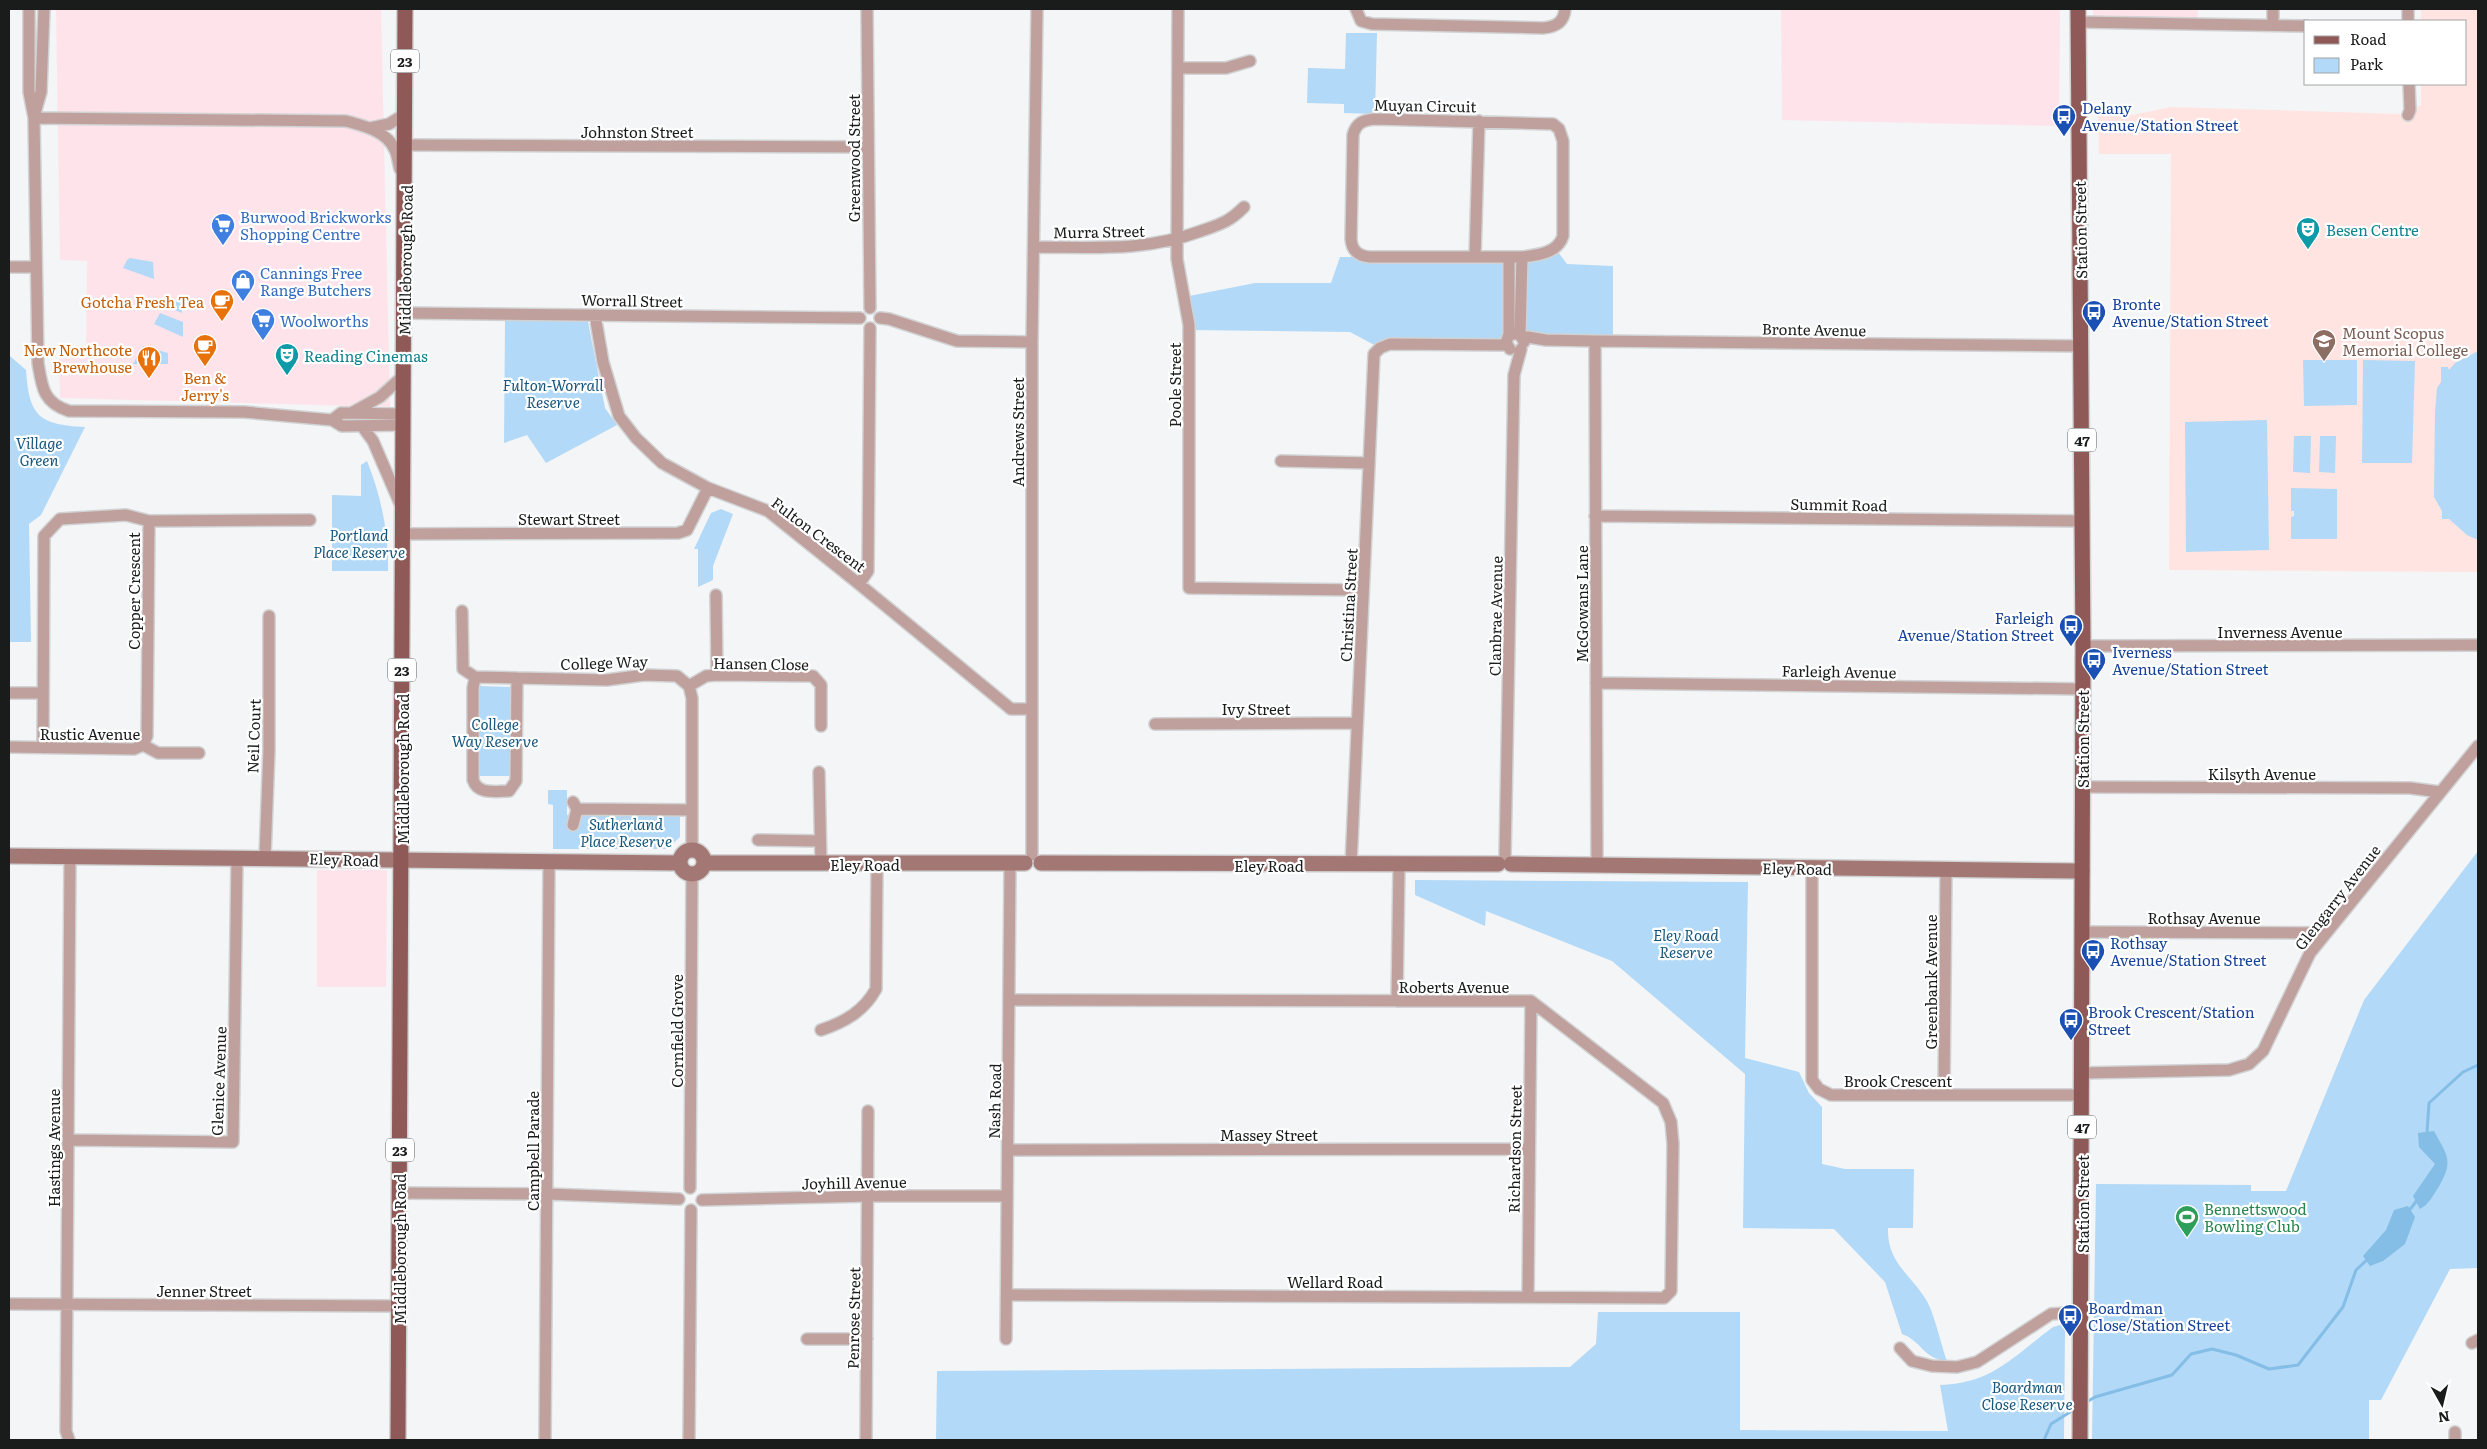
<svg xmlns="http://www.w3.org/2000/svg" width="2487" height="1449" font-family="Literata,serif">
	<rect width="100%" height="100%" fill="#f4f5f6"/>
	<path fill="#fee3ea" d="M56,9H381L390,407L60,398L59,349L86,348L87,261L60,260Z
		M1781,9H2060L2059,126L1782,120Z
		M2093,9H2198V18H2093Z
		M317,870H387L386,987H317Z"/>
	<path fill="#ffe4e1" d="M2421,9H2478V572L2169,570L2171,154H2099L2098,111L2133,115L2171,107L2402,114L2421,105V84H2466V21H2421Z"/>
	<path fill="#b2d9f7" d="M1346,33H1377L1375,114L1344,113V104L1307,103L1308,68L1345,69Z
		M1555,248L1567,264L1613,266V337L1508,336L1472,345L1380,348L1350,332L1188,330L1184,297L1255,283H1331L1340,257H1475Z
		M130,258L153,262L154,279L123,268L127,260Z
		M182,296V313L165,306L166,301L176,302Z
		M160,313L183,322V337L154,324Z
		M505,320L588,322L605,408L617,425L546,463L527,435L504,443Z
		M143,346L168,353V364H133Z
		M2478,351V540L2467,535L2449,519H2442V511L2434,497L2435,412L2437,388L2441,382V367H2448L2449,370L2455,363Z
		M10,356L26,370C29,415 38,425 85,427L41,515L29,524L31,642H9Z
		M2303,360H2357V405L2304,406Z
		M2363,360L2415,361L2412,463H2362Z
		M2267,420L2269,550L2186,552L2185,422Z
		M2294,436H2311L2310,473L2293,472Z
		M2320,436H2336L2335,473L2319,472Z
		M367,461C381,496 389,533 388,571H332V495L361,496V465Z
		M2291,488L2337,489V539H2291V517L2294,516V511H2291Z
		M721,509L733,514L713,566V580L698,587V549H694L711,513Z
		M479,686L511,687L510,776H478Z
		M548,790H567V815H680V837L667,849H553V805L548,804Z
		M2478,851V1268L2450,1269L2381,1400H2369V1440H2092L2096,1184L2251,1185V1191H2286L2364,1000Z
		M1415,880L1748,882L1745,1058L1799,1072L1809,1093L1822,1107V1164L1845,1169H1914L1913,1228H1888C1887,1262 1909,1273 1925,1298C1934,1311 1941,1345 1947,1361C1923,1359 1922,1341 1902,1334L1885,1282L1834,1229L1743,1228L1745,1074L1612,961L1486,911L1485,926L1415,895Z
		M1598,1312H1740V1430L1948,1431L1940,1385C1992,1384 2014,1356 2053,1327L2060,1325L2065,1330L2064,1440H936L937,1371L1570,1367L1596,1344Z"/>
	<path fill="#84bde5" d="M2434,1131C2448,1157 2454,1161 2438,1188C2432,1197 2429,1204 2420,1209L2413,1196L2435,1164L2419,1147L2418,1133Z
		M2408,1206L2415,1217L2405,1244L2383,1261L2370,1266L2363,1256L2386,1230L2394,1210Z"/>
	<g fill="none" stroke-linecap="round" stroke-linejoin="round">
		<path stroke="#84bde5" stroke-width="3" d="M2427,1133L2429,1103L2463,1072L2478,1065
			M2408,1212L2418,1199
			M2085,1403L2095,1397L2172,1375L2191,1354L2212,1349L2236,1355L2269,1369L2298,1365L2343,1307L2356,1270L2369,1258
			M2044,1440L2051,1424L2075,1409"/>
		<g stroke="#d1d2d3" stroke-width="14">
			<path id="minor" d="M29,9V92L34,118L38,363C42,387 43,403 69,411L244,412L332,420L342,426L403,425
				M867,9L870,308
				M1178,9L1177,259L1189,325V588L1363,590
				M1356,9L1361,21L1372,24L1543,28C1556,27 1564,22 1565,9
				M2408,21V9
				M2078,22L2306,26
				M2273,25V9
				M1179,68H1226L1250,61
				M35,113L41,92L44,9
				M2408,115L2410,110L2409,84
				M34,118L346,121C364,126 387,131 395,150C398,156 398,163 400,169
				M1375,119L1553,124L1559,129L1563,141V236C1558,253 1538,255 1522,257H1370C1358,256 1352,251 1351,239L1353,135C1356,123 1363,120 1375,119Z
				M370,128L389,124L405,114
				M405,145L868,147
				M1034,247C1094,247 1144,252 1201,231C1221,224 1229,222 1244,207
				M1475,257L1479,121
				M9,267H35
				M405,313L860,318
				M595,315L603,362L619,416L636,438L662,463L708,488L768,511L859,584L1011,709H1031
				M880,318L889,319L957,341L1032,342
				M1509,334V258
				M1520,334L1522,257
				M1522,336L1546,340L1595,341L2082,346
				M1595,341L1597,866
				M1510,349L1506,343L1509,334H1520L1524,342
				M353,412L380,397L403,376
				M332,420L341,413L403,414
				M362,426L373,441L401,506
				M1281,461L1369,463
				M1595,516L2082,521
				M149,521L310,520
				M403,534L678,533L687,530L708,488
				M859,584L868,571L870,328
				M716,595L717,675
				M462,611L463,669L475,677
				M2083,646L2478,645
				M517,678L475,677L473,688V780C478,795 495,791 509,791L516,781L517,678L607,680L644,675L677,676L689,686
				M1596,683L2083,689
				M689,686L706,676L717,675L813,676L821,685V726
				M689,686L692,698V850
				M9,693H43
				M1155,724L1357,723
				M9,747L134,749L143,745L158,753H199
				M43,748L44,536L60,519L126,515L149,521L147,736L143,745
				M819,772L821,864
				M2082,787L2410,788L2440,792
				M573,802L577,809L692,810
				M573,825L577,809
				M758,840L819,841
				M1032,855V342L1037,9
				M265,857L269,750V616
				M1505,857L1514,375L1521,349
				M1351,865L1374,354L1380,348L1390,344L1506,345
				M1812,868V1080L1819,1089L1831,1095H2082
				M2082,932L2325,933
				M1397,1001L1399,865
				M821,1030C845,1022 864,1011 876,989L877,864
				M2082,1073L2229,1070L2249,1064L2263,1051L2310,953L2478,746
				M1944,1094L1946,869
				M68,1140L233,1142L237,858
				M1008,1150L1529,1149
				M690,1188L692,875
				M400,1193L547,1194L679,1199
				M702,1200L869,1196H1007
				M1007,1295L1664,1298L1671,1291L1673,1144L1671,1122L1663,1103L1531,1001L1010,1000
				M1528,1297L1531,1001
				M9,1304L399,1306
				M807,1339H867
				M1006,1339L1010,864
				M2472,1343L2478,1340
				M1900,1348L1912,1361L1932,1366L1957,1367L1977,1362L2051,1314L2081,1312
				M2455,1432V1440
				M69,1440L66,1431L70,856
				M545,1440L549,863
				M689,1440L691,1210
				M866,1440L868,1111"/>
		</g>
		<g stroke="#d1d2d3" stroke-width="18">
			<path id="secondary" d="M680 862a12 12 0 1 1 24 0a12 12 0 1 1-24 0Z
				M9,856L680,863
				M705,863H1025
				M1041,863L1498,864
				M1511,864L2082,871"/>
		</g>
		<g stroke="#d1d2d3" stroke-width="18">
			<path id="primary" d="M2078,9L2083,646L2080,1440
				M398,1440L405,9"/>
		</g>
		<use href="#minor" stroke="#bfa09d" stroke-width="11"/>
		<use href="#secondary" stroke="#a37773" stroke-width="15"/>
		<use href="#primary" stroke="#8e5956" stroke-width="15"/>
	</g>
	<defs>
		<g id="bus-pin" transform="scale(1.25)"><path d="M0 17L-7.5 6A9.5 9.5 0 1 1 7.5 6Z" fill="#1a4fb4" stroke="#fff"/><path d="M-5-6H5V4H4V6H2V4H-2V6H-4V4H-5ZM-3.5-4V0h7V-4ZM-3.5 1.2v1.5H-2V1.2ZM2 1.2v1.5H3.5V1.2Z" fill="#fff"/></g>
		<g id="supermarket-pin" transform="scale(1.25)"><path d="M0 17L-7.5 6A9.5 9.5 0 1 1 7.5 6Z" fill="#3f7fe0" stroke="#fff"/><path d="M-6-5.5h2.5l.6 2H6L4.5 2H-2.5L-4.4-4H-6ZM-1.5 3.2a1.3 1.3 0 1 0 .1 0ZM3 3.2a1.3 1.3 0 1 0 .1 0Z" fill="#fff"/></g>
		<g id="theatre-pin" transform="scale(1.25)"><path d="M0 17L-7.5 6A9.5 9.5 0 1 1 7.5 6Z" fill="#0f9aa8" stroke="#fff"/><path d="M-5-5.5Q0-4 5-5.5V0Q5 5 0 6Q-5 5-5 0ZM-3.3-2.5H-1v1.5H-3.3ZM1-2.5H3.3v1.5H1ZM-2.8 1Q0 5.5 2.8 1Z" fill="#fff"/></g>
		<g id="shop-pin" transform="scale(1.25)"><path d="M0 17L-7.5 6A9.5 9.5 0 1 1 7.5 6Z" fill="#3f7fe0" stroke="#fff"/><path d="M-5-2.5h2.3a2.7 3.5 0 0 1 5.4 0H5L5.5 6h-11ZM-1.5-2.5h3a1.5 2.3 0 0 0-3 0Z" fill="#fff"/></g>
		<g id="cafe-pin" transform="scale(1.25)"><path d="M0 17L-7.5 6A9.5 9.5 0 1 1 7.5 6Z" fill="#e8710a" stroke="#fff"/><path d="M-5.5-4.5H6V0H3Q3 3.5 0 3.5H-2.5Q-5.5 3.5-5.5 0ZM3-3.2v2h1.7v-2ZM-6 4.5H4V6H-6Z" fill="#fff"/></g>
		<g id="school-pin" transform="scale(1.25)"><path d="M0 17L-7.5 6A9.5 9.5 0 1 1 7.5 6Z" fill="#8d6e63" stroke="#fff"/><path d="M0-5L7-2L0 1L-7-2ZM-4 1L0 2.5L4 1V4Q0 6-4 4Z" fill="#fff"/></g>
		<g id="restaurant-pin" transform="scale(1.25)"><path d="M0 17L-7.5 6A9.5 9.5 0 1 1 7.5 6Z" fill="#e8710a" stroke="#fff"/><path d="M-5-6h1v4h1v-4h1v4h1v-4h1v5L-1.5 .5V6h-2V.5L-5-1ZM5-6V6H3V1.5H1.5Q1.5-4 5-6Z" fill="#fff"/></g>
		<g id="stadium-pin" transform="scale(1.25)"><path d="M0 17L-7.5 6A9.5 9.5 0 1 1 7.5 6Z" fill="#2e9e5b" stroke="#fff"/><path d="M0-5a6.5 5 0 1 0 0 10a6.5 5 0 1 0 0-10ZM-3.5-1.8h7v3.6h-7Z" fill="#fff"/></g>
	</defs>
	<g fill-rule="evenodd">
		<use href="#bus-pin" x="2064" y="116"/>
		<use href="#supermarket-pin" x="223" y="225"/>
		<use href="#theatre-pin" x="2308" y="229"/>
		<use href="#shop-pin" x="243" y="281"/>
		<use href="#cafe-pin" x="222" y="301"/>
		<use href="#bus-pin" x="2094" y="312"/>
		<use href="#supermarket-pin" x="263" y="320"/>
		<use href="#school-pin" x="2324" y="341"/>
		<use href="#cafe-pin" x="205" y="346"/>
		<use href="#theatre-pin" x="287" y="355"/>
		<use href="#restaurant-pin" x="149" y="358"/>
		<use href="#bus-pin" x="2071" y="626"/>
		<use href="#bus-pin" x="2094" y="660"/>
		<use href="#bus-pin" x="2093" y="951"/>
		<use href="#bus-pin" x="2071" y="1020"/>
		<use href="#stadium-pin" x="2187" y="1217"/>
		<use href="#bus-pin" x="2070" y="1316"/>
	</g>
	<g text-anchor="middle" dominant-baseline="central" stroke-width="4.5" stroke-linejoin="round" paint-order="stroke">
		<g fill="#fff" stroke="#5f5f5f" stroke-width="1">
			<rect x="391" y="49.5" width="28" height="23" rx="4"/>
			<rect x="2068" y="428.5" width="28" height="23" rx="4"/>
			<rect x="388" y="658.5" width="28" height="23" rx="4"/>
			<rect x="2068" y="1115.5" width="28" height="23" rx="4"/>
			<rect x="386" y="1138.5" width="28" height="23" rx="4"/>
		</g>
		<g font-size="14" font-weight="bold" fill="#1a1b1b">
			<text x="405" y="61">23</text>
			<text x="2082" y="440">47</text>
			<text x="402" y="670">23</text>
			<text x="2082" y="1127">47</text>
			<text x="400" y="1150">23</text>
		</g>
		<g font-size="15" fill="#1a1b1b" stroke="#fff">
			<text transform="translate(1425 105) rotate(1)">Muyan Circuit</text>
			<text x="637" y="131">Johnston Street</text>
			<text transform="translate(853 158) rotate(-90)">Greenwood Street</text>
			<text transform="translate(2080 230) rotate(-91)">Station Street</text>
			<text transform="translate(1099 231) rotate(-1)">Murra Street</text>
			<text transform="translate(405 260) rotate(-89)">Middleborough Road</text>
			<text transform="translate(632 300) rotate(1)">Worrall Street</text>
			<text transform="translate(1814 329) rotate(1)">Bronte Avenue</text>
			<text transform="translate(1174 385) rotate(-90)">Poole Street</text>
			<text transform="translate(1017 432) rotate(-90)">Andrews Street</text>
			<text transform="translate(1839 504) rotate(1)">Summit Road</text>
			<text x="569" y="518">Stewart Street</text>
			<text transform="translate(819 534) rotate(37)">Fulton Crescent</text>
			<text transform="translate(133 591) rotate(-90)">Copper Crescent</text>
			<text transform="translate(1581 604) rotate(-90)">McGowans Lane</text>
			<text transform="translate(1348 605) rotate(-87)">Christina Street</text>
			<text transform="translate(1495 616) rotate(-89)">Clanbrae Avenue</text>
			<text x="2280" y="631">Inverness Avenue</text>
			<text transform="translate(604 662) rotate(-2)">College Way</text>
			<text transform="translate(761 663) rotate(1)">Hansen Close</text>
			<text transform="translate(1839 671) rotate(1)">Farleigh Avenue</text>
			<text x="1256" y="708">Ivy Street</text>
			<text x="90" y="733">Rustic Avenue</text>
			<text transform="translate(253 736) rotate(-88)">Neil Court</text>
			<text transform="translate(2082 739) rotate(-90)">Station Street</text>
			<text transform="translate(402 769) rotate(-90)">Middleborough Road</text>
			<text x="2262" y="773">Kilsyth Avenue</text>
			<text transform="translate(344 859) rotate(2)">Eley Road</text>
			<text x="865" y="864">Eley Road</text>
			<text x="1269" y="865">Eley Road</text>
			<text transform="translate(1797 868) rotate(1)">Eley Road</text>
			<text transform="translate(2337 897) rotate(-52)">Glengarry Avenue</text>
			<text x="2204" y="917">Rothsay Avenue</text>
			<text transform="translate(1930 982) rotate(-90)">Greenbank Avenue</text>
			<text x="1454" y="986">Roberts Avenue</text>
			<text transform="translate(676 1031) rotate(-90)">Cornfield Grove</text>
			<text x="1898" y="1080">Brook Crescent</text>
			<text transform="translate(218 1081) rotate(-88)">Glenice Avenue</text>
			<text transform="translate(994 1101) rotate(-89)">Nash Road</text>
			<text x="1269" y="1134">Massey Street</text>
			<text transform="translate(53 1148) rotate(-90)">Hastings Avenue</text>
			<text transform="translate(1514 1149) rotate(-89)">Richardson Street</text>
			<text transform="translate(532 1151) rotate(-90)">Campbell Parade</text>
			<text transform="translate(854 1182) rotate(-1)">Joyhill Avenue</text>
			<text transform="translate(2082 1204) rotate(-90)">Station Street</text>
			<text transform="translate(399 1249) rotate(-90)">Middleborough Road</text>
			<text x="1335" y="1281">Wellard Road</text>
			<text x="204" y="1290">Jenner Street</text>
			<text transform="translate(853 1318) rotate(-89)">Penrose Street</text>
		</g>
		<g font-size="15" fill="#164399" stroke="#fff" text-anchor="start">
			<text x="2082" y="107">Delany<tspan x="2082" dy="17">Avenue/Station Street</tspan></text>
			<text x="2112" y="303">Bronte<tspan x="2112" dy="17">Avenue/Station Street</tspan></text>
			<text x="2054" y="617" text-anchor="end">Farleigh<tspan x="2054" dy="17">Avenue/Station Street</tspan></text>
			<text x="2112" y="651">Iverness<tspan x="2112" dy="17">Avenue/Station Street</tspan></text>
			<text x="2110" y="942">Rothsay<tspan x="2110" dy="17">Avenue/Station Street</tspan></text>
			<text x="2088" y="1011">Brook Crescent/Station<tspan x="2088" dy="17">Street</tspan></text>
			<text x="2088" y="1307">Boardman<tspan x="2088" dy="17">Close/Station Street</tspan></text>
		</g>
		<g font-size="15" fill="#366cbe" stroke="#fff" text-anchor="start">
			<text x="240" y="216">Burwood Brickworks<tspan x="240" dy="17">Shopping Centre</tspan></text>
			<text x="260" y="272">Cannings Free<tspan x="260" dy="17">Range Butchers</tspan></text>
			<text x="280" y="320">Woolworths</text>
		</g>
		<g font-size="15" fill="#0d838f" stroke="#fff" text-anchor="start">
			<text x="2326" y="229">Besen Centre</text>
			<text x="304" y="355">Reading Cinemas</text>
		</g>
		<g font-size="15" fill="#c56008" stroke="#fff" text-anchor="end">
			<text x="204" y="301">Gotcha Fresh Tea</text>
			<text x="132" y="349">New Northcote<tspan x="132" dy="17">Brewhouse</tspan></text>
			<text x="205" y="377" text-anchor="middle">Ben &amp;<tspan x="205" dy="17">Jerry's</tspan></text>
		</g>
		<g font-size="15" fill="#785e54" stroke="#fff" text-anchor="start">
			<text x="2342" y="332">Mount Scopus<tspan x="2342" dy="17">Memorial College</tspan></text>
		</g>
		<g font-size="15" font-style="italic" fill="#15567d" stroke="#fff">
			<text x="553" y="384">Fulton-Worrall<tspan x="553" dy="17">Reserve</tspan></text>
			<text x="39" y="442">Village<tspan x="39" dy="17">Green</tspan></text>
			<text x="359" y="534">Portland<tspan x="359" dy="17">Place Reserve</tspan></text>
			<text x="495" y="723">College<tspan x="495" dy="17">Way Reserve</tspan></text>
			<text x="626" y="823">Sutherland<tspan x="626" dy="17">Place Reserve</tspan></text>
			<text x="1686" y="934">Eley Road<tspan x="1686" dy="17">Reserve</tspan></text>
			<text x="2027" y="1386">Boardman<tspan x="2027" dy="17">Close Reserve</tspan></text>
		</g>
		<g font-size="15" fill="#27864d" stroke="#fff" text-anchor="start">
			<text x="2204" y="1208">Bennettswood<tspan x="2204" dy="17">Bowling Club</tspan></text>
		</g>
	</g>
	<rect width="2487" height="1449" fill="none" stroke="#1a1b1b" stroke-width="20"/>
	<rect x="2304" y="20" width="162" height="65" fill="#ffffff" stroke="#a3a4a4"/>
	<rect x="2314" y="36" width="25" height="8" fill="#8e5956" stroke="#a3a4a4"/>
	<text x="2350" y="45" font-size="15" fill="#1a1b1b">Road</text>
	<rect x="2314" y="58" width="25" height="15" fill="#b2d9f7" stroke="#a3a4a4"/>
	<text x="2350" y="70" font-size="15" fill="#1a1b1b">Park</text>
	<g transform="translate(2442 1404) rotate(172)" stroke="#ffffff" stroke-width="4" paint-order="stroke">
	<path d="M0-4L9 19L0 12L-9 19Z" fill="#1a1b1b"/>
	<text y="-8" font-size="14" font-weight="bold" text-anchor="middle" fill="#1a1b1b">N</text>
	</g>
</svg>
